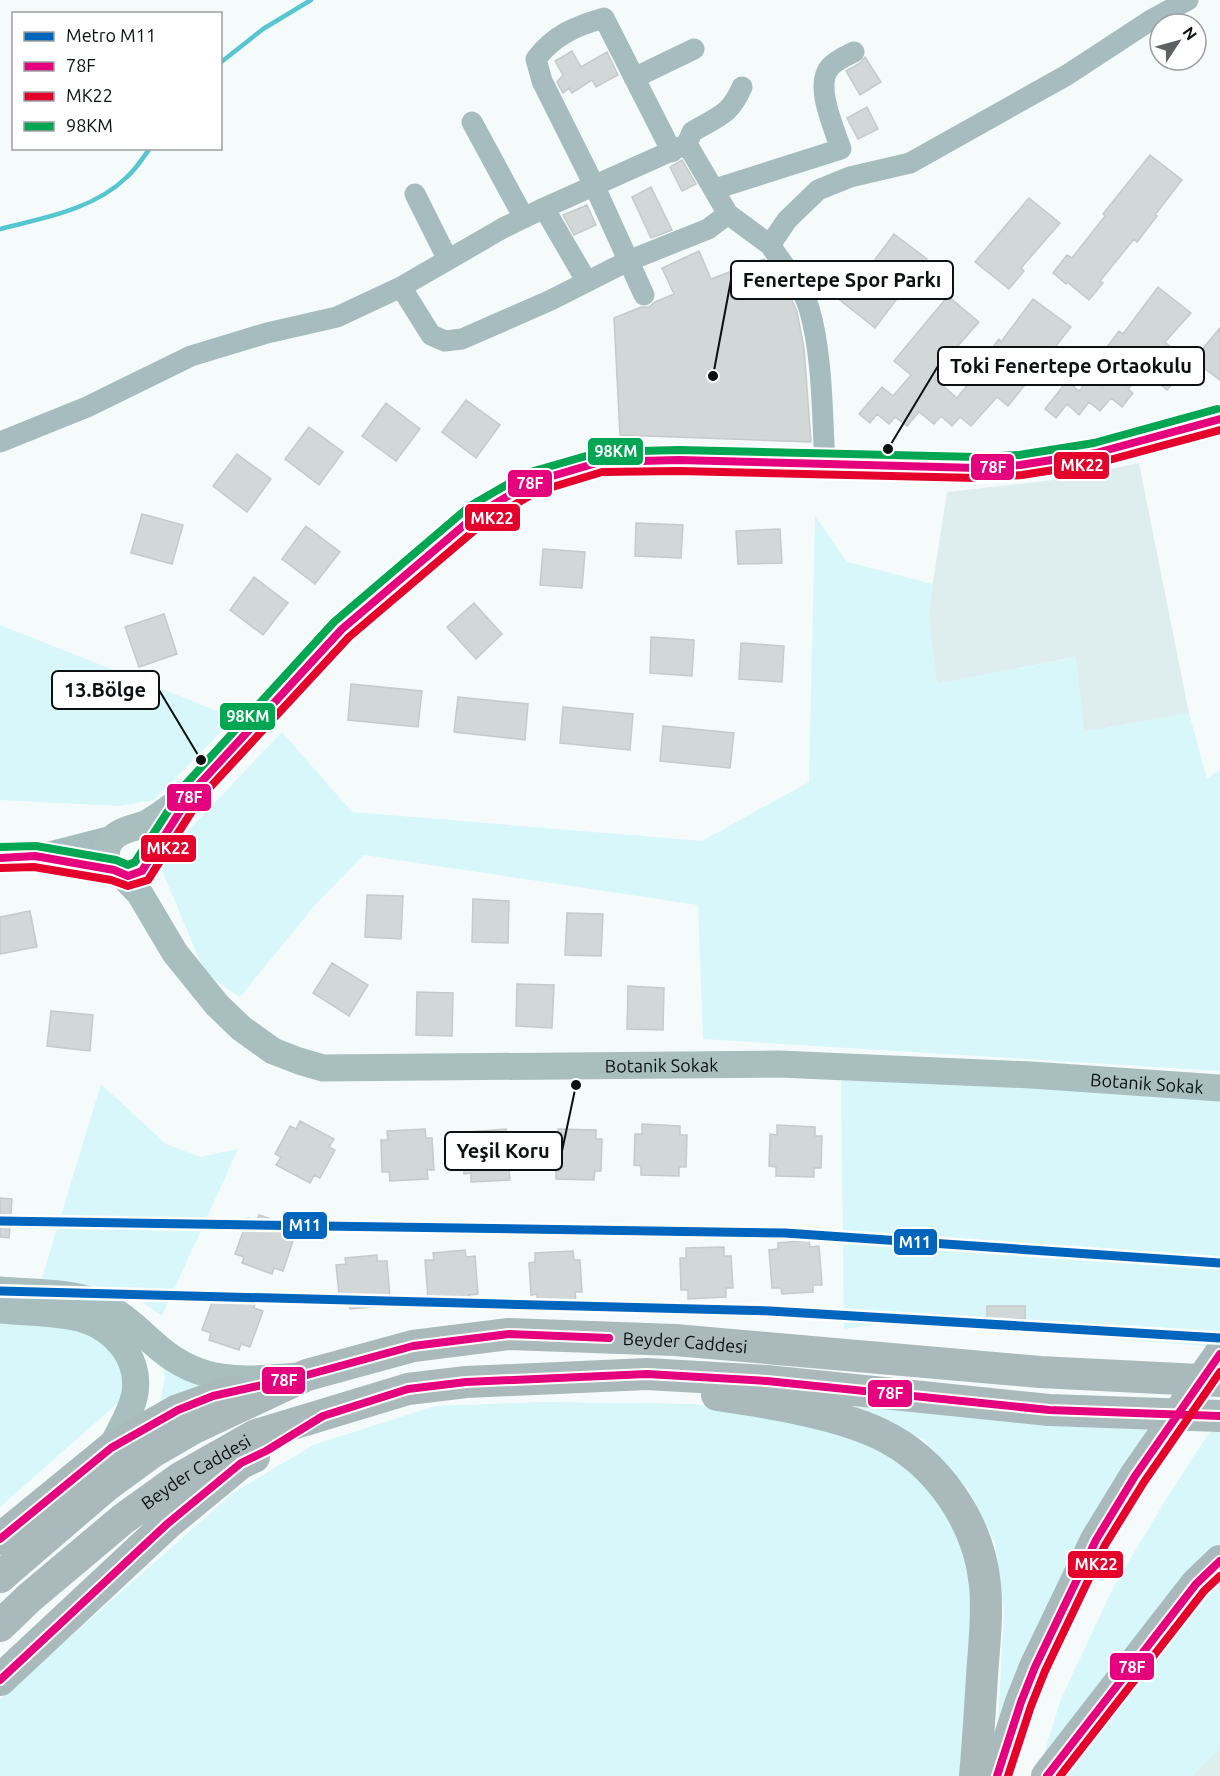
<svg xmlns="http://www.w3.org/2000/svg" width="1220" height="1776" font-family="Ubuntu,sans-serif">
	<rect width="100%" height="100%" fill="#f5fbfb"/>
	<path fill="#deeeef" d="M1139,463L1189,713L1084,732L1075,657L937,684L928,615L947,492L1070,478Z
		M1220,1748V1776H1193L1199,1768Z"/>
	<path fill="#d7f7fb" d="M815,516L847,562L933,584L928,615L937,684L1076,657L1084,732L1189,713L1207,779L1220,769V1071L703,1039L698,905L364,855L315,905L240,997L205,973L161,868L182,837L282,732L352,812L702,841L809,782Z
		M0,625L235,718L154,800L119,806L0,800Z
		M841,1080L1220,1095V1347L893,1322L844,1329Z
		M101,1084L166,1144L200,1157L238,1149L162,1316L128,1292L42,1278Z
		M0,1322L82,1329L105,1337L127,1374L121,1400L0,1507Z
		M159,1354L213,1386L159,1407L165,1377Z
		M544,1402L696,1404L832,1429L893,1454L935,1489L966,1541L977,1607L965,1776H0V1699L233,1493L313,1445L435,1406Z
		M849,1403L1157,1430L996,1760L1004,1612L995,1543L968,1489L924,1440Z
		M1212,1428L1220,1429V1546L1037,1776L1061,1699L1113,1588L1168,1496Z
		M1220,1580V1748L1193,1776H1063Z"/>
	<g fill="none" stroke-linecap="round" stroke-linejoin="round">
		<path stroke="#58c6d0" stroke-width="4.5" d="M220,63L263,29L311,0
			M0,229C43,218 93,210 127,177C136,169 143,158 150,148"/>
	</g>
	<path fill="#d2d8d8" stroke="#c5cacb" stroke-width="1.5" d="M572,51L581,67L607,52L618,75L596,87L592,80L572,93L569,88L563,93L557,82L563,75L555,61Z
		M865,57L881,82L860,95L846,71L860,63Z
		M867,107L878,129L858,139L847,118Z
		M1150,155L1182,180L1155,215L1157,216L1137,242L1134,239L1100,281L1103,283L1089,300L1067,282L1066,284L1053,273L1067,255L1072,258L1105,216L1103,214Z
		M682,160L696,184L682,191L670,167Z
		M651,187L672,230L651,238L632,197Z
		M1029,198L1060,223L1021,268L1024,271L1009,289L975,262Z
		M587,205L596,225L574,235L563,215Z
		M894,234L927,259L875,328L840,300L856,279L859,281Z
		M699,251L711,279L764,259L791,298L797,312L804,348L811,442L620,435L614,318L641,307H649L655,302L674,294L662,268Z
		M1158,287L1191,313L1165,342L1190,363L1167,390L1144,371L1128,389L1133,393L1122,407L1111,398L1100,411L1089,402L1079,415L1067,404L1056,418L1045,409L1067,381L1079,391L1090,378L1102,388L1121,364L1104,351L1119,331L1123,334Z
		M948,296L979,322L940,366L943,369L935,379L957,398L973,378L967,373L986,348L990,351L999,339L1001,342L1033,299L1071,327L1008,406L997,397L971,426L960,417L952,426L941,416L934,424L919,412L907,426L895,417L889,424L877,414L870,423L859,414L882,387L893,396L911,375L894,361Z
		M1220,328V380L1205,369L1195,381L1184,371Z
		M466,400L500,425L476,458L442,432Z
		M386,403L420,429L396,461L362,436Z
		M309,427L343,452L319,485L285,459Z
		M237,454L271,479L247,512L213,486Z
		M142,514L183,525L172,564L131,553Z
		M636,523L683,525L681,558L635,556Z
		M306,526L340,552L315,584L282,559Z
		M780,529L782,563L738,564L736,531Z
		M543,549L585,552L582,588L540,585Z
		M254,577L288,603L263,635L230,610Z
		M474,603L502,634L476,659L447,627Z
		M164,614L177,654L139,667L125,627Z
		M651,637L694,640L692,676L650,673Z
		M741,643L784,646L782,682L739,679Z
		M351,684L422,691L418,727L348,720Z
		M458,697L528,704L525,740L454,732Z
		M563,707L633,714L630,750L560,743Z
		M663,726L734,733L730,768L660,761Z
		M367,895L403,896L401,939L365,937Z
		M473,899L509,901L508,943L472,942Z
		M30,911L37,947L0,954V917Z
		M567,913L603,914L601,956L565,955Z
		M332,963L368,985L349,1016L313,993Z
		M517,984L554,985L552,1028L516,1026Z
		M628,986L664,988L663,1030L627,1029Z
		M417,992L453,993L452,1036L416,1035Z
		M51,1011L93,1015L90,1051L47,1046Z
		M300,1121L334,1139L329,1147L335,1150L320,1178L314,1175L310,1183L276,1165L281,1157L275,1154L290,1126L296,1129Z
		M642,1124L680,1126V1135H687L686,1167H679V1176L641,1175V1166L634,1165L635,1134H642Z
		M777,1125L815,1127V1136H822L821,1168H814V1177L776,1176V1167L769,1166L770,1134L777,1135Z
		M425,1129L426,1138H432L434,1170H427L428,1179L390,1181L389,1172H382L381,1140H388L387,1131Z
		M506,1129V1138H513L515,1170H509L510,1180L471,1182V1173L464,1174L462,1142L468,1141V1132Z
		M558,1129L596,1130V1139H602L601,1171H595L594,1180L556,1179V1170H550L551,1138H557Z
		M0,1198L12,1199L9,1238L0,1237Z
		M259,1215L289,1225L287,1231L295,1235L283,1271L274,1268L272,1274L242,1263L244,1257L235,1254L248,1218L257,1221Z
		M809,1240L810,1247L819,1246L822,1285H813V1292L782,1294L781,1288H772L769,1250L778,1249V1243Z
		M724,1247V1256H731L733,1288H726V1297L688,1299V1290H681L680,1258H686V1248Z
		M465,1250L466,1257L475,1256L478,1294L469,1295L470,1302L438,1305V1298L428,1299L425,1260H434L433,1253Z
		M573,1251L574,1260H580L582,1292H575L576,1302L538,1304L537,1294L531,1295L529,1263L535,1262V1253Z
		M377,1255V1261H387L390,1299L381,1300L382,1306L350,1309L349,1302L340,1303L336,1265L346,1264L345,1258Z
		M226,1291L256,1301L254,1308L263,1311L250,1347L241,1344L239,1350L209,1340L211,1333L202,1330L215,1294L224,1297Z
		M987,1306H1025V1319H987Z"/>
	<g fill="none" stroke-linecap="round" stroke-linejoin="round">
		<path stroke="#a7bcbf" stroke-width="21" d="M634,78L694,49
			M742,87C730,116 716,117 692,132L687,144L728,214L770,245
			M472,122L524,218
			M715,189L841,149C834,128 814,85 830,67C836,60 846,56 854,52
			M415,194L448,260
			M544,208L587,282
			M401,287L431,335L445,341L462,339L551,300L628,261L708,229L728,214
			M644,295L594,185L542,81L536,59C554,35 576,26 604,18L672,152
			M0,442L87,407L191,356L267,333L337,317L401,287L503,228L544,208L687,144
			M825,464C822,415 823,356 809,308C802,286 783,265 770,245L787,220L818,190L850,177L910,163L1067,75L1151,20L1188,0
			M42,854L116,835
			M0,858L35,856L114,870"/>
		<g stroke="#a9bebf" stroke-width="27">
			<path d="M193,791C178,801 163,814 147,823C136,828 121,829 113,838C98,853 110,873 128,876L142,871L193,791L342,629L476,515L532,482L600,462L679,460L977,468L1020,465L1096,453L1220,419"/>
			<path id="s1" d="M121,874L140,894L175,953L217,1005L241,1028L273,1051L299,1061L323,1068L779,1064L1031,1075L1220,1088"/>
			<path d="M0,1290C31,1293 67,1291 96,1302C120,1310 140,1332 159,1348C204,1386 246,1380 299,1376"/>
			<path d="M0,1310C27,1313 57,1312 83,1319C115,1329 140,1358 135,1393C132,1411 119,1431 111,1448"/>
		</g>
		<g stroke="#aababc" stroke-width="32">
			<path d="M717,1395C766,1402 836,1413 880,1434C937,1461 979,1522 985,1585C988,1615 984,1646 982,1676C980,1709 978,1743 975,1776"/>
			<path d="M0,1539L111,1448L178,1410L232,1391"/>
			<path id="s2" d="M0,1577L106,1486L151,1453L194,1428L307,1375L413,1346L509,1334L675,1340L1040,1372L1220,1381"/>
			<path id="s3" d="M0,1626L29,1598L123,1519L180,1478L256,1435L408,1389L466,1382L647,1374L767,1381L1049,1410L1220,1416"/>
			<path d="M0,1680L167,1524L241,1463L254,1457"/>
			<path d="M997,1776L1021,1702L1035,1667L1096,1540L1135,1476L1220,1354"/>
			<path d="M1047,1776L1196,1584L1220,1561"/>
		</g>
		<g stroke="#fff" stroke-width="12">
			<path id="bus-1" d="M0,858L35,856L114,870L128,876L142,871L193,791L342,629L476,515L532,482L600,462L679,460L977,468L1020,465L1096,453L1220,419
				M0,1539L111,1448L178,1410L213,1396L307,1375L413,1346L509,1334L609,1338
				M0,1680L167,1524L241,1463L266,1451L323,1416L408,1389L466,1382L647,1374L767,1381L1049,1410L1220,1416
				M997,1776L1021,1702L1035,1667L1096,1540L1135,1476L1220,1354
				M1047,1776L1196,1584L1220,1561"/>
		</g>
		<g stroke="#fff" stroke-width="12">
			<path id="bus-2" d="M1,868L34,867L111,880L128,886L148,880L201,797L349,637L482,524L536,492L602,472L679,471L977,478L1022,475L1098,463L1220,430
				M1008,1776L1031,1706L1045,1671L1105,1545L1144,1482L1220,1372
				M1060,1776L1204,1591L1220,1576"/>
		</g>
		<g stroke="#fff" stroke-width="12">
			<path id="bus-3" d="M0,847L36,846L116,860L128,865L135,862L185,785L334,622L470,506L527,473L600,452L679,450L977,457L1019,455L1094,443L1217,409"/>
		</g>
		<use href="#bus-1" stroke="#e5007d" stroke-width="8"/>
		<use href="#bus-2" stroke="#e4002b" stroke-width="8"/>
		<use href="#bus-3" stroke="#00a651" stroke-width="8"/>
		<g stroke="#fff" stroke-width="14">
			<path id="metro-1" d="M0,1221L785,1233L1220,1263
				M0,1291L770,1311L1220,1338"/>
		</g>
		<use href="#metro-1" stroke="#0065bd" stroke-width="9"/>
	</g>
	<g text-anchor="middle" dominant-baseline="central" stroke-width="4.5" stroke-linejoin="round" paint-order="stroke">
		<g font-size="18" fill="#0b1010" stroke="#fff">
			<text stroke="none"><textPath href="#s1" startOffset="627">Botanik Sokak</textPath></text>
			<text stroke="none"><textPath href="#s1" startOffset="1113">Botanik Sokak</textPath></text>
			<text stroke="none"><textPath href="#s2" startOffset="753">Beyder Caddesi</textPath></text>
			<text stroke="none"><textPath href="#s3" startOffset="250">Beyder Caddesi</textPath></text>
		</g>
	</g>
	<path fill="none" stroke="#0b1010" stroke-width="2" d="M713 376L731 280M888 449L938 366M201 760L159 690M576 1085L562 1151"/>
	<g fill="#0b1010" stroke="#fff" stroke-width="2">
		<circle cx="713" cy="376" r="6"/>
		<circle cx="888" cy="449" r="6"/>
		<circle cx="201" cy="760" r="6"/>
		<circle cx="576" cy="1085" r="6"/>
	</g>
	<g fill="#fff" stroke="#0b1010" stroke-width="2">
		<rect x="731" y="261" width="222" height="38" rx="6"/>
		<rect x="938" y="347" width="266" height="38" rx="6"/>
		<rect x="52" y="671" width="107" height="38" rx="6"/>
		<rect x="445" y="1132" width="117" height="38" rx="6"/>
	</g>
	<g font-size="20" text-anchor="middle" font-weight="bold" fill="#0b1010">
		<text x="842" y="287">Fenertepe Spor Parkı</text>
		<text x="1071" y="373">Toki Fenertepe Ortaokulu</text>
		<text x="105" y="697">13.Bölge</text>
		<text x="503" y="1158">Yeşil Koru</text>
	</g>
	<g stroke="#fff" stroke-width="2">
		<rect x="587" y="437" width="57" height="29" rx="6" fill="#00a651"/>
		<rect x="1053" y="451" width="57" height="29" rx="6" fill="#e4002b"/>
		<rect x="970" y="453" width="45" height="28" rx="6" fill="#e5007d"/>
		<rect x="507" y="469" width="46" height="29" rx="6" fill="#e5007d"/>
		<rect x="464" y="503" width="57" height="29" rx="6" fill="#e4002b"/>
		<rect x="219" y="702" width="57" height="29" rx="6" fill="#00a651"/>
		<rect x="166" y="783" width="46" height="29" rx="6" fill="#e5007d"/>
		<rect x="140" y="834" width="57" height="29" rx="6" fill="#e4002b"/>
		<rect x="282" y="1211" width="46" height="29" rx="6" fill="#0065bd"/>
		<rect x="893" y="1228" width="45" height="28" rx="6" fill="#0065bd"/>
		<rect x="261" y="1366" width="45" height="29" rx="6" fill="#e5007d"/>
		<rect x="867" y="1379" width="46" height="29" rx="6" fill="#e5007d"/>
		<rect x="1067" y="1550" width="57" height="29" rx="6" fill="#e4002b"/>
		<rect x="1109" y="1652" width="46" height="29" rx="6" fill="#e5007d"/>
	</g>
	<g font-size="16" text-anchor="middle" font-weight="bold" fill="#fff">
		<text x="616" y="457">98KM</text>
		<text x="1082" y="471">MK22</text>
		<text x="993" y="473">78F</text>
		<text x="530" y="489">78F</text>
		<text x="492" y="524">MK22</text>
		<text x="248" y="722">98KM</text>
		<text x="189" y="803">78F</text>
		<text x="168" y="854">MK22</text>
		<text x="305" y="1231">M11</text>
		<text x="915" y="1248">M11</text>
		<text x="284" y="1386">78F</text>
		<text x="890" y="1399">78F</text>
		<text x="1096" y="1570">MK22</text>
		<text x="1132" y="1673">78F</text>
	</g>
	<rect x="12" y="12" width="210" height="138" fill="#ffffff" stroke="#9d9f9f" stroke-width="1.5"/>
	<rect x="24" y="32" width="30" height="9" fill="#0065bd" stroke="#9d9f9f" stroke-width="1.5"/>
	<text x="66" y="42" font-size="18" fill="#0b1010">Metro M11</text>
	<rect x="24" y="62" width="30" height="9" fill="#e5007d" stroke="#9d9f9f" stroke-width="1.5"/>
	<text x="66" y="72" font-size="18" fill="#0b1010">78F</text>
	<rect x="24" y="92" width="30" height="9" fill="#e4002b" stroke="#9d9f9f" stroke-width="1.5"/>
	<text x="66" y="102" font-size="18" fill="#0b1010">MK22</text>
	<rect x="24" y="122" width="30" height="9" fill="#00a651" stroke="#9d9f9f" stroke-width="1.5"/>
	<text x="66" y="132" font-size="18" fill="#0b1010">98KM</text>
	<g transform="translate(1178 42) rotate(54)"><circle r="28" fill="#ffffff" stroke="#9d9f9f" stroke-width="1.5"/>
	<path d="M0-4.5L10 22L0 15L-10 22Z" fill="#5d6262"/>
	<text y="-9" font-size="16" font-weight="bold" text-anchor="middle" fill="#0b1010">N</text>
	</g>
</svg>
